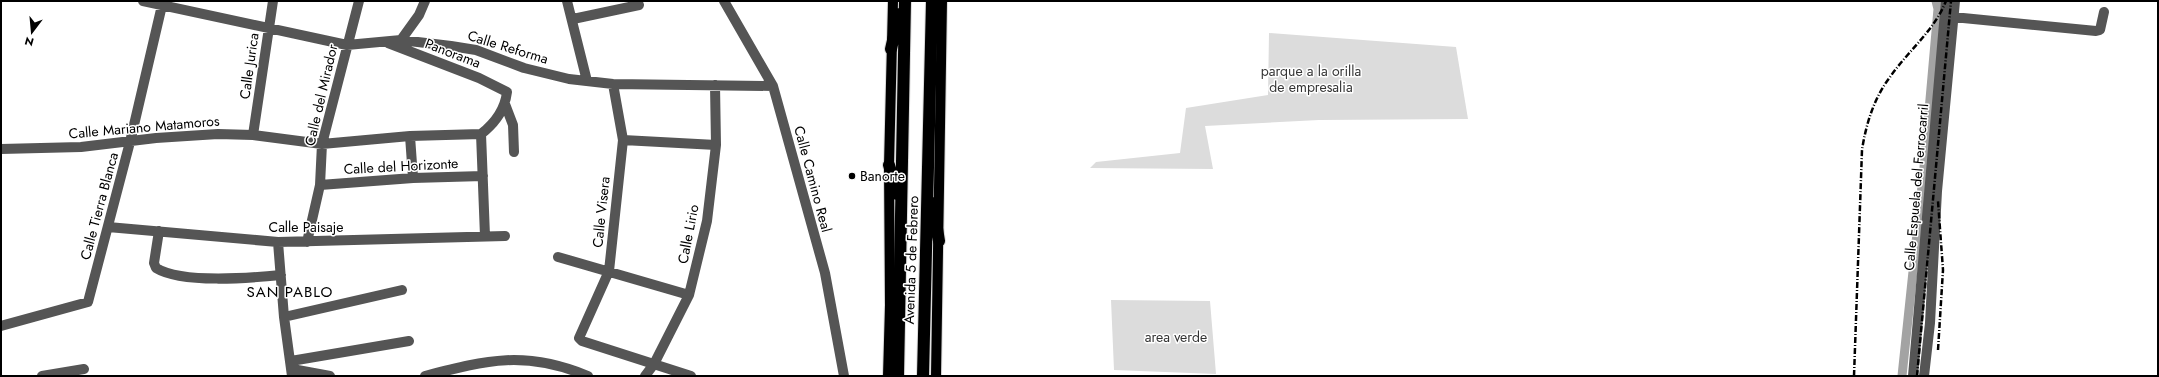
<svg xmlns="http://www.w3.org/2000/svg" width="2159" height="377" font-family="Jost,sans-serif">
	<rect width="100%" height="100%" fill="#fff"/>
	<path fill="#dcdcdc" d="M1269,33L1456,47L1468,119L1319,120L1205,126L1213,169L1090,168L1096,162L1180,153L1186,108L1268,95Z
		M1111,300L1210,301L1216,374L1114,370Z"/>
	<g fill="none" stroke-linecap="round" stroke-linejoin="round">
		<path stroke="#a3a3a3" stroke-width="9" d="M1902,376L1924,167L1938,9L1936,1"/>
		<g stroke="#dbdbdb" stroke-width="12">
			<path id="major" d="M888,376L890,305L889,165L893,1
				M936,376L942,1"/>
		</g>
		<g stroke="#dbdbdb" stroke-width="14">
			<path id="highway" d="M891,49L899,14
				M889,165L897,194
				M933,203L939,241
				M898,376L905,1
				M923,376L932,1"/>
		</g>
		<path stroke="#555" stroke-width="10" d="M143,1L347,45L401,40L451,46L476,50L524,68L569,79L613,84L773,86
			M567,1L587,81
			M724,1L773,86L825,273L844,376
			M1953,17L2096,31L2100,30L2104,12
			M573,19L639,5
			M401,40L419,15L425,1
			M388,43L479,78L507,92C505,110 495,123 481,134
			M613,84L623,140L609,271L579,338L582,341L691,376
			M505,104L513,125L514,152
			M481,134L485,236
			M253,135L273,1
			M410,136L413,178
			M623,140L716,145
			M1,149L81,147L156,138L218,134L253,135L322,144L410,136L481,134
			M320,185L413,178L483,176
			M108,227L278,242L505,236
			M159,231L154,263L156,268C182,284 250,278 281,275
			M278,242L284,317L292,376
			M307,242L320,185L322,144L359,1
			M558,257L689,295
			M284,317L402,290
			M1,326L88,302L130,142L163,1
			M291,361L409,341
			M292,369L330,376
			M42,376L84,369
			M425,376C487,360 525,350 588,376
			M645,376L654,364L689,295L707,221L716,145L715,85
			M1913,376L1946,1
			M1924,376L1930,323L1937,191L1955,1"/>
		<use href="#major" stroke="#000" stroke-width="10"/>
		<use href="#highway" stroke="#000" stroke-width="12"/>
		<path stroke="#000" stroke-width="2.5" stroke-dasharray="6 2 1 2" stroke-linecap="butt" d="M1938,350L1943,270L1938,201
			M1854,376L1862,150C1866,124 1874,98 1890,77C1908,51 1934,31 1946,1
			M1917,376L1951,1"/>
	</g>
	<circle fill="#000" stroke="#fff" stroke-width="1.5" cx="852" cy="176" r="4"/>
	<g text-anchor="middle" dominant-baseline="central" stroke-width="3" stroke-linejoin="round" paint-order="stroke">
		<g font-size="14" fill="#000" stroke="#fff">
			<text transform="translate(508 47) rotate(17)">Calle Reforma</text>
			<text transform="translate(453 53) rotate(21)">Panorama</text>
			<text transform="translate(249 66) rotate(-82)">Calle Jurica</text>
			<text transform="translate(321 95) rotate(-77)">Calle del Mirador</text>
			<text transform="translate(144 127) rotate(-5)">Calle Mariano Matamoros</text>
			<text transform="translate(401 166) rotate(-3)">Calle del Horizonte</text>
			<text transform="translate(813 179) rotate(75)">Calle Camino Real</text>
			<text transform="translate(1916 187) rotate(-85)">Calle Espuela del Ferrocarril</text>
			<text transform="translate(99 206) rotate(-75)">Calle Tierra Blanca</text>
			<text transform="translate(601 212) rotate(-84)">Calle Visera</text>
			<text x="306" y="227">Calle Paisaje</text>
			<text transform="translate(688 234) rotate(-79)">Calle Lirio</text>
			<text transform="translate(911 260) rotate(-88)">Avenida 5 de Febrero</text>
		</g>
		<g font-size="14" fill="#333" stroke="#fff">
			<text x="1311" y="71">parque a la orilla<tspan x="1311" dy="16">de empresalia</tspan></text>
			<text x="1176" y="337">area verde</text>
		</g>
		<g font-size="14" fill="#000" stroke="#fff" text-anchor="start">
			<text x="860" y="176">Banorte</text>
		</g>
		<g font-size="15" letter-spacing="1" fill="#000" stroke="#fff">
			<text x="290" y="292">SAN PABLO</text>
		</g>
	</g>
	<rect width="2159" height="377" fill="none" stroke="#000000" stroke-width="4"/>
	<g transform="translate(32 32) rotate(196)" stroke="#ffffff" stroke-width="3" paint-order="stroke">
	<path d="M0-3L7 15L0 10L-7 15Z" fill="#000000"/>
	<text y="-6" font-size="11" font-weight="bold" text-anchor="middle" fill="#000000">N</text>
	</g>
</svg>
